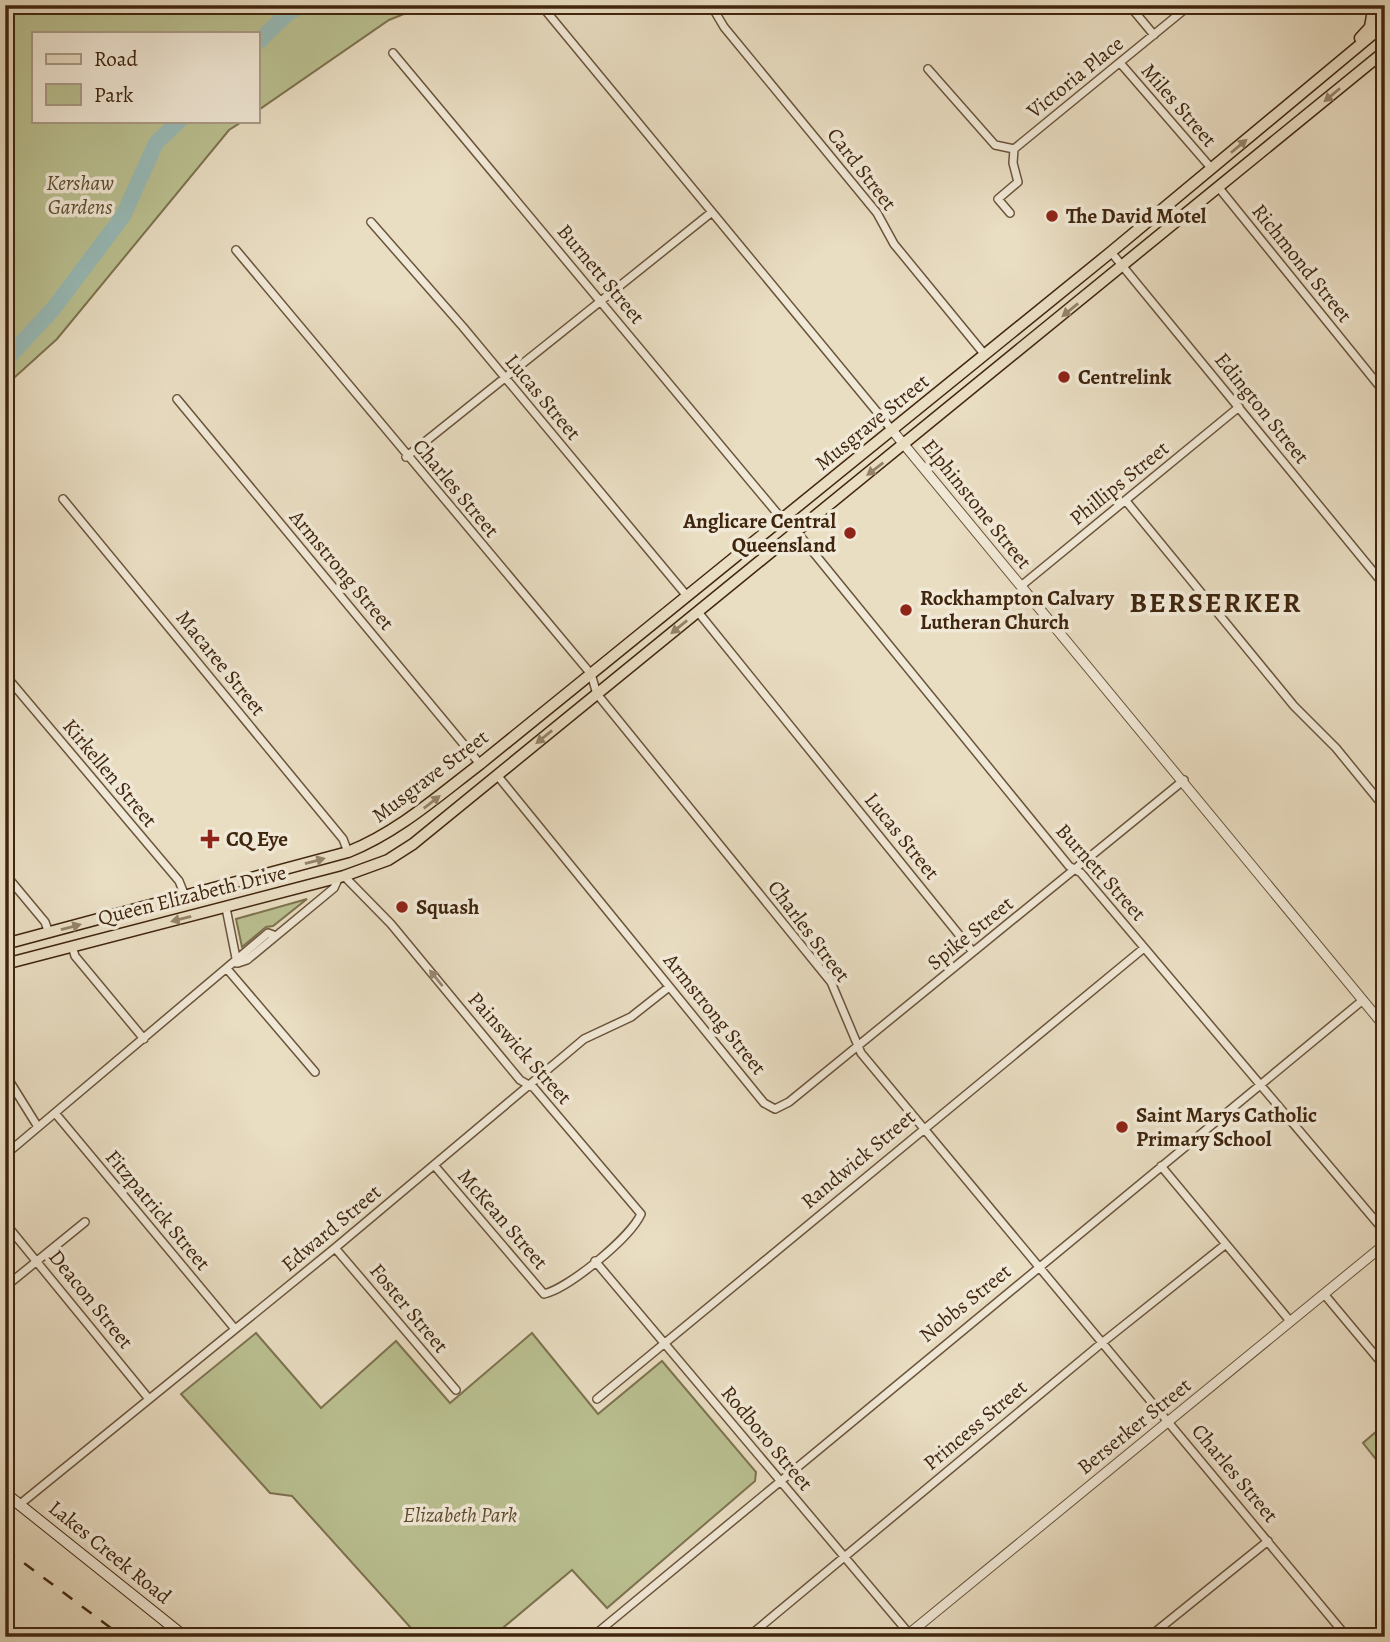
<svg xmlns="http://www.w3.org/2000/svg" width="1390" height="1642" font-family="Alegreya,serif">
	<rect width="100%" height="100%" fill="#e9ddc2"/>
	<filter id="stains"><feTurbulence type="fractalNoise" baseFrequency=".00286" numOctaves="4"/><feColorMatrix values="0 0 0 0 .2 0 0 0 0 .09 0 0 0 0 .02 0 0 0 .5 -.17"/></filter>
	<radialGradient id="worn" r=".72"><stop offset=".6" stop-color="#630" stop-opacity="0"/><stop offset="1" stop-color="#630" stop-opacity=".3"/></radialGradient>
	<path fill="#bac091" stroke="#7d7350" stroke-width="2" d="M5,5H426L389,20L257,111V33H33V121H243L229,130L57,339L5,386Z
		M307,899L273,926L266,927L242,947L236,919Z
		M256,1333L321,1408L396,1341L450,1403L532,1333L598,1414L662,1361L756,1472L755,1481L607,1608L572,1570L492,1637H419L292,1496L270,1493L181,1394Z
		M1385,1424V1450L1375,1458L1363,1443Z"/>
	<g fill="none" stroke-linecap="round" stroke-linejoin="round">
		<path stroke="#98bbb8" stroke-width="16" d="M257,43L289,12L303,5
			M5,361L53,309L123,216L156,143L179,121"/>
		<g stroke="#6a543b" stroke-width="10">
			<path id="minor" d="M541,5L892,430
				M711,5L724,27L877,213L894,244L985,355
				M1129,5L1154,35
				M393,53L782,519
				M1121,64L1212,169
				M928,69L995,145L1014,149
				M1014,149L1190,5
				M1219,188L1385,393
				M1010,213L998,199L1018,182L1013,163L1014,149
				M371,222L463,327L687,596
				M236,250L591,674L597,694L831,982L861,1053L1347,1637
				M1111,252L1385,586
				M177,399L480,764
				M406,457L712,212
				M63,499L343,839L348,852
				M1126,501L1294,706L1336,748L1385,808
				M796,531L1069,866L1081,873L1385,1232
				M1021,586L1239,407
				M698,612L973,952
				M5,675L179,881L185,896
				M497,775L764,1103L775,1109L789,1102L1184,780
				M5,874L45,922L49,933
				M344,876L391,924L520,1080L534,1088L641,1214C630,1238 569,1288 544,1294L434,1165
				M226,908L237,963
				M72,946L75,956L144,1039
				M238,963L247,960L334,888L339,877
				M228,970L315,1072
				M5,1074L38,1127
				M55,1113L235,1329
				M5,1155L268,933L276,936
				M1161,1166L1290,1321
				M5,1223L149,1399
				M335,1248L456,1390
				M595,1261L912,1637
				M5,1287L85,1222
				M1324,1294L1385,1367
				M597,1399L1144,948
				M19,1505L335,1248L584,1039L631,1017L669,987
				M592,1637L1363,1000
				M748,1637L1103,1342L1226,1244
				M1149,1637L1268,1541"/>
		</g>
		<g stroke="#6a543b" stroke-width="11">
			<path id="tertiary" d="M892,430L1385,1027
				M905,1637L1385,1244"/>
		</g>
		<g stroke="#40260e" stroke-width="12">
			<path id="secondary" d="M5,1493L185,1637"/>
		</g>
		<g stroke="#40260e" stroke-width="13">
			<path id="primary" d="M1360,38L1370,27L1374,5
				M5,944L348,852C398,832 438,796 480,764L1111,252L1385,24
				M5,964L344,876L388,860L413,844L1385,51"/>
		</g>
		<use href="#minor" stroke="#f1e9d7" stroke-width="7"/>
		<use href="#tertiary" stroke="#f1e9d7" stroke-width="9"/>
		<use href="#secondary" stroke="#f1e9d7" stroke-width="10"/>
		<use href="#primary" stroke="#e9ddc2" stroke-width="10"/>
		<path stroke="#40260e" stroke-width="2.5" stroke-dasharray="12 12" stroke-linecap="butt" d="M5,1549L123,1637"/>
	</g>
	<defs><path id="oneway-solid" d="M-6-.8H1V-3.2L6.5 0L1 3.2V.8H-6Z" transform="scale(1.75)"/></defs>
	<g fill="#948268">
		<use href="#oneway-solid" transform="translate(1332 95) rotate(140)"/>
		<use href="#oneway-solid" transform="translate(1239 146) rotate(-40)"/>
		<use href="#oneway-solid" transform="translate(1070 310) rotate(141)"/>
		<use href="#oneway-solid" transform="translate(875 469) rotate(142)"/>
		<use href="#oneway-solid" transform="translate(679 627) rotate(141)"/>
		<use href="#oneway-solid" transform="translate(544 737) rotate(141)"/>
		<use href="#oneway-solid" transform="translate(432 802) rotate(-38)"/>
		<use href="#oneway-solid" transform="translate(315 861) rotate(-15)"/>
		<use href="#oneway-solid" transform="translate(181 919) rotate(166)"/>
		<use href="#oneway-solid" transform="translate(71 927) rotate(-15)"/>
	</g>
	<use fill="#988872" href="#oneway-solid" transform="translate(436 978) rotate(-129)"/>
	<g fill="#8f2418" stroke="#f1e9d7" stroke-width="2.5">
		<circle cx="1052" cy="216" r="7"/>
		<circle cx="1064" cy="377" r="7"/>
		<circle cx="850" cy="533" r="7"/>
		<circle cx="906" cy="610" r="7"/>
		<path d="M206.5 828.5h7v7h7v7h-7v7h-7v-7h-7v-7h7z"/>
		<circle cx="402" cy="907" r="7"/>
		<circle cx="1122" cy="1127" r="7"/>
	</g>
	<g text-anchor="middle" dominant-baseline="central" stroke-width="7" stroke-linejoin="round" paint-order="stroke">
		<g font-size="21" fill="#40260e" stroke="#f1e9d7">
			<text transform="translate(1075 77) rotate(-39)">Victoria Place</text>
			<text transform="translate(1179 105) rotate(49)">Miles Street</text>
			<text transform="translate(862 169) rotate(52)">Card Street</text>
			<text transform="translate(1302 263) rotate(51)">Richmond Street</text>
			<text transform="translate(601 274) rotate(50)">Burnett Street</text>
			<text transform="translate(543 397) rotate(50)">Lucas Street</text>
			<text transform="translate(1262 408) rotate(51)">Edington Street</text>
			<text transform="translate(872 422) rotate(-39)">Musgrave Street</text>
			<text transform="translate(1119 483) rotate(-39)">Phillips Street</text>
			<text transform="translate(456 488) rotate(50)">Charles Street</text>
			<text transform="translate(977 504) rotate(51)">Elphinstone Street</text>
			<text transform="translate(342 570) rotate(50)">Armstrong Street</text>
			<text transform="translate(221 663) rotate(51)">Macaree Street</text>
			<text transform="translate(110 773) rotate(50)">Kirkellen Street</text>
			<text transform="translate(430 776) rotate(-37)">Musgrave Street</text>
			<text transform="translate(902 836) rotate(51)">Lucas Street</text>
			<text transform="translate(1101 872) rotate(48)">Burnett Street</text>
			<text transform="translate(192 895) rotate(-14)">Queen Elizabeth Drive</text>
			<text transform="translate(809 931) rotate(53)">Charles Street</text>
			<text transform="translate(970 933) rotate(-39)">Spike Street</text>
			<text transform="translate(715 1014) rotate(51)">Armstrong Street</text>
			<text transform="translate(520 1048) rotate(48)">Painswick Street</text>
			<text transform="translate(858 1159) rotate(-40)">Randwick Street</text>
			<text transform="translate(158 1210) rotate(50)">Fitzpatrick Street</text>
			<text transform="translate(503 1219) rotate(49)">McKean Street</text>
			<text transform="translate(331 1228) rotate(-40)">Edward Street</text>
			<text transform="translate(91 1299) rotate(51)">Deacon Street</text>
			<text transform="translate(965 1303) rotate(-39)">Nobbs Street</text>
			<text transform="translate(409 1308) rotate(50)">Foster Street</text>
			<text transform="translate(975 1425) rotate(-40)">Princess Street</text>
			<text transform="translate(1134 1426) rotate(-39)">Berserker Street</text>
			<text transform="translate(767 1438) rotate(50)">Rodboro Street</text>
			<text transform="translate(1235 1473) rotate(50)">Charles Street</text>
			<text transform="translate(110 1552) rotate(39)">Lakes Creek Road</text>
		</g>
		<g font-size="21" font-style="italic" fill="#5e4c2f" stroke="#f1e9d7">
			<text x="80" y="183">Kershaw<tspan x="80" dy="24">Gardens</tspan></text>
			<text x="460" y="1515">Elizabeth Park</text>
		</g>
		<g font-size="21" font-weight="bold" fill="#40260e" stroke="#f1e9d7" text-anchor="start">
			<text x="1066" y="216">The David Motel</text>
			<text x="1078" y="377">Centrelink</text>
			<text x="836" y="521" text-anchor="end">Anglicare Central<tspan x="836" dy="24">Queensland</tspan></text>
			<text x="920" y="598">Rockhampton Calvary<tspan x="920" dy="24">Lutheran Church</tspan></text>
			<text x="226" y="839">CQ Eye</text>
			<text x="416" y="907">Squash</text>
			<text x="1136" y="1115">Saint Marys Catholic<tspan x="1136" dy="24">Primary School</tspan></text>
		</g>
		<g font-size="28" font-weight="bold" letter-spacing="2" fill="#40260e" stroke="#f1e9d7">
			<text x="1216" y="603">BERSERKER</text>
		</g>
	</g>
	<rect width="1390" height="1642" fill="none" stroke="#e9ddc2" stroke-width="28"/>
	<rect x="7" y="7" width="1376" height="1628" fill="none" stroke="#40260e" stroke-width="3.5"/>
	<rect x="14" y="14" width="1362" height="1614" fill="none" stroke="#40260e" stroke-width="2"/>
	<rect x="32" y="32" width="228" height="91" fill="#f1e9d7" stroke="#aa9b87" stroke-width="2"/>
	<rect x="46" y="54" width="35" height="10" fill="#e9ddc2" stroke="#aa9b87" stroke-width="2"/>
	<text x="94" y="66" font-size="21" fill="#40260e">Road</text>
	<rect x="46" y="84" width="35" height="21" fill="#bac091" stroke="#aa9b87" stroke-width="2"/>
	<text x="94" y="102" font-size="21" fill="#40260e">Park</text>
	<rect width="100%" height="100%" filter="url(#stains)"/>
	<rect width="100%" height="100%" fill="url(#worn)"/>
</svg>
